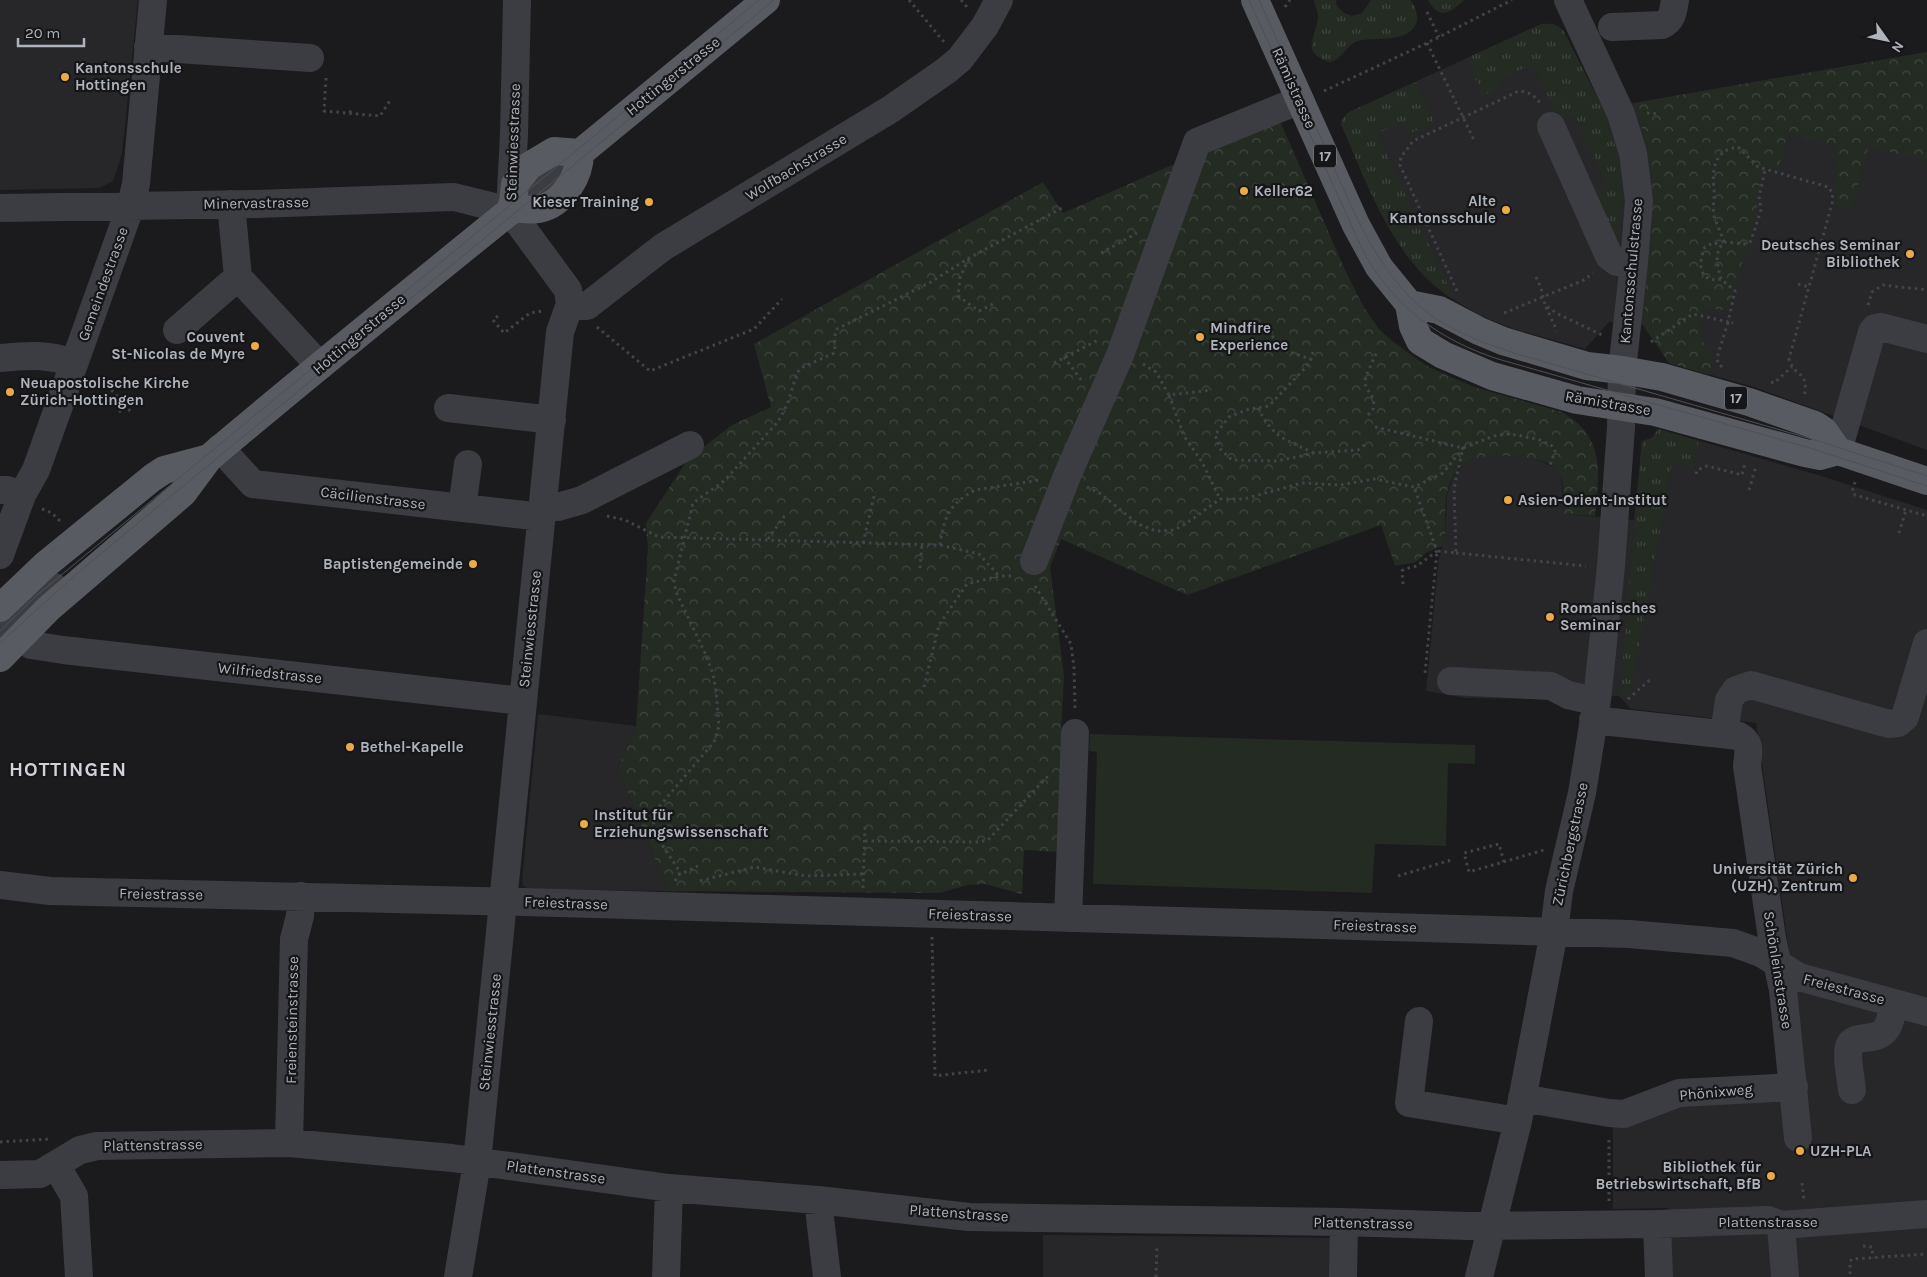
<svg xmlns="http://www.w3.org/2000/svg" width="1927" height="1277" font-family="Karla,sans-serif">
	<defs>
		<pattern id="grass-tufts" width="24" height="20" patternUnits="userSpaceOnUse" patternTransform="scale(1.25)"><rect width="24" height="20" fill="#232b23"/><path d="M3 7l-1-3M5 7V3M7 7l1-3M15 17l-1-3M17 17v-4M19 17l1-3" fill="none" stroke="#404741"/></pattern>
		<pattern id="park-crowns" width="20" height="18" patternUnits="userSpaceOnUse" patternTransform="scale(1.25)"><rect width="20" height="18" fill="#232b23"/><path d="M2 6a3 3 0 1 1 6 0M12 15a3 3 0 1 1 6 0" fill="none" stroke="#404741"/></pattern>
	</defs>
	<rect width="100%" height="100%" fill="#1b1b1d"/>
	<path fill="#27272a" d="M0,0H138L122,154L113,181L99,188L0,190Z
		M1541,24H1552L1558,26L1564,32L1604,111L1634,103L1927,52V450L1754,387L1669,363L1643,325L1609,322L1585,349L1514,329L1479,315L1446,295L1425,277L1407,256L1385,221L1345,133L1341,124L1342,119L1349,112Z
		M1658,429L1818,475L1927,510V1277H1664L1668,1208L1613,1209V1126L1682,1101L1807,1099L1801,1033L1756,723L1631,709L1619,696L1552,699L1466,698L1426,691L1439,557L1445,540L1447,495L1452,479L1463,465L1475,458L1490,455L1520,456L1535,459L1556,468L1561,474L1564,514L1634,520L1642,441L1652,438Z
		M538,714L636,726L618,768L668,891L528,889L523,885L522,880Z
		M1043,1235L1336,1238L1335,1277H1043Z"/>
	<path fill="url(#grass-tufts)" d="M1314,0H1336L1337,6L1344,13L1352,16L1362,13L1371,0H1410C1415,5 1418,14 1417,21C1410,45 1375,36 1358,41C1346,45 1343,59 1330,62C1298,54 1318,33 1318,16C1318,10 1314,5 1314,0Z
		M1428,0H1464C1450,13 1440,21 1428,0Z
		M1541,24C1550,23 1558,24 1564,32L1604,111L1614,141L1620,169L1622,202L1617,244L1591,190L1606,183L1574,114L1559,120L1537,72L1529,66L1502,78L1499,87L1483,96L1467,58Z
		M1416,82L1434,122L1409,134L1401,122L1377,134L1452,294L1451,298C1394,261 1367,184 1341,124L1342,119L1349,112Z
		M1658,429L1699,441L1692,467L1672,463L1633,680L1636,682L1624,693L1620,694L1642,441L1652,438Z"/>
	<path fill="url(#park-crowns)" d="M1927,52V163H1925V160L1905,154L1904,156L1869,146L1851,209L1835,205L1837,147L1789,133L1779,167L1774,169L1765,167L1756,198L1758,211L1728,311L1704,307C1699,326 1698,343 1714,357L1709,375L1669,363L1643,325L1653,198L1648,149L1634,103Z
		M1280,121L1345,270L1363,306L1379,329L1391,340L1414,357L1429,367L1451,377L1477,388L1562,412C1606,437 1599,473 1595,516L1564,514C1563,505 1564,480 1560,473C1550,455 1495,453 1477,458C1467,460 1456,470 1451,480C1443,497 1446,521 1445,540L1443,546L1427,552L1416,562L1395,566L1381,525L1187,595L1061,539L1050,567L1064,676L1061,734V852L1024,850L1022,894L985,884L968,885L939,893L668,891L618,768L636,726L648,549L646,523L688,459L732,425L771,407L754,344L1043,182L1063,213L1229,140Z"/>
	<path fill="#232b23" d="M1090,734L1475,745V764L1448,763L1446,846L1375,844L1372,893L1093,884L1097,752L1089,751Z"/>
	<g fill="none" stroke-linecap="round" stroke-linejoin="round">
		<path stroke="#424449" stroke-width="3" stroke-dasharray="2.5 4" stroke-linecap="butt" d="M909,0L944,42
			M961,0L967,7
			M1285,7L1290,0
			M1427,12L1439,37
			M1427,43L1475,142
			M326,78L324,111L380,116L391,99
			M1324,91L1427,43L1512,0
			M350,113L351,108
			M1647,113L1658,114
			M1724,242L1746,244L1751,241L1761,210L1759,197L1765,170
			M1101,253L1137,233
			M969,259L960,277L958,296L979,311L995,303
			M1536,277L1541,288L1545,305L1558,314L1602,335
			M1721,279C1698,284 1698,262 1705,247L1713,243L1721,244
			M1798,284L1809,287
			M1457,291L1400,165L1401,157L1413,141L1519,91C1529,92 1536,96 1541,105
			M1868,305L1872,292L1883,285L1927,290
			M1546,307L1557,331
			M1504,313L1584,280L1593,273
			M498,316L493,320L504,333L530,313L542,311
			M597,327L650,371L754,329L782,299
			M1272,336L1286,351L1311,359
			M1651,342L1693,314L1728,322L1735,291L1721,279C1718,266 1713,254 1724,242C1721,233 1717,225 1714,216C1712,206 1715,198 1714,189C1712,169 1714,150 1738,147L1758,167L1828,187L1832,192L1833,200L1789,359C1794,378 1810,370 1804,397
			M1313,352L1311,359L1307,366L1269,406L1249,409L1229,417L1215,435L1221,450L1232,460L1277,461L1314,453L1358,450L1367,443
			M1064,357L1082,381
			M1054,363L1100,339
			M1143,364L1156,372L1169,395L1212,390
			M1722,367L1718,363L1717,358L1728,322L1733,323
			M94,382L109,387L130,411
			M1771,382L1774,383L1792,367
			M1169,395L1184,436L1202,462L1220,499
			M1258,408C1273,438 1286,440 1314,453
			M119,412L126,407
			M1368,415L1373,409L1374,401C1372,395 1367,390 1365,384C1363,379 1375,358 1377,351
			M1375,427L1463,448L1494,436L1506,434L1517,435L1540,440L1552,446L1555,451L1549,468
			M1696,474L1697,470L1707,466L1742,475L1745,463
			M1855,482L1852,492L1855,495L1927,516
			M1087,487L1101,494L1138,524L1156,531L1174,530L1187,523L1220,499H1244L1302,483L1340,485L1374,479L1414,487L1443,473L1463,448L1454,488L1456,553L1437,551L1425,673
			M1749,490L1756,466
			M42,509L52,513L60,521
			M607,516L625,520L659,537L940,545L979,554L999,576
			M1899,533L1906,510
			M768,539L785,515
			M863,543L875,492
			M940,545C944,517 949,504 975,490L1039,480
			M1456,553L1586,566
			M920,568L922,544
			M1403,584L1402,571L1404,569L1417,566L1437,551L1414,487
			M1035,586L1071,644L1074,668L1075,709
			M924,687L939,625L967,584L999,576H1014
			M1628,699L1652,678
			M865,841L978,842L988,840L1049,775
			M1504,862L1499,844L1464,853L1469,872L1544,850
			M679,875L680,872L655,834L653,819L657,809L714,742L719,726L716,691L713,674L705,653L676,592L674,581L693,503L724,481L776,424L781,417L788,402L797,373L801,368L834,353C836,344 833,337 837,329L931,282L969,258L1062,208
			M1398,876L1451,860
			M675,881L679,875L698,866
			M700,881L754,867L806,876L863,874
			M863,888L865,824
			M932,937L935,1076L988,1070
			M0,1142L50,1139
			M1802,1183L1804,1200
			M1609,1201V1137
			M1863,1246L1872,1247L1873,1258
			M1850,1274V1261L1852,1259L1927,1254
			M1156,1277L1157,1245"/>
		<path stroke="#3c3d42" stroke-width="28" d="M1612,27L1662,25C1673,20 1673,11 1675,0
			M148,47L310,58
			M1551,126L1609,256L1617,262L1634,263
			M231,204L238,277L320,366
			M0,208L257,204L454,197L510,211
			M510,211L580,153
			M570,304L587,306L663,247L891,109L947,70L960,59L985,26L999,0
			M177,330L238,277
			M0,358C28,355 47,354 74,363
			M448,408L552,420
			M220,448L253,484L542,517
			M1838,451L1872,332L1875,328L1881,327L1927,339
			M0,490H7L22,495
			M543,505L558,507L582,500L690,445
			M462,508L468,464
			M0,555L22,495L36,470L131,205L136,184L153,0
			M1034,561L1067,476L1120,355L1197,142L1300,100
			M21,636L31,645L63,650L523,701
			M0,637L54,587
			M1451,681L1551,686L1568,695L1581,698
			M1593,720L1739,736C1752,743 1748,754 1747,766L1772,938L1783,990L1798,1138
			M1724,734L1729,700L1736,690L1751,685L1889,724L1898,723L1905,717L1927,643
			M0,885L50,891L525,902L1629,934L1733,943L1761,953L1799,977L1927,1012
			M1068,918L1075,733
			M1419,1021L1409,1103L1518,1121
			M1852,1090C1851,1079 1846,1057 1849,1047C1852,1033 1877,1043 1886,1029C1891,1022 1892,1012 1893,1003
			M1522,1098L1609,1113L1624,1114L1679,1093L1794,1087
			M289,1143L294,939L300,916L301,896
			M56,1165L74,1196L79,1277
			M0,1175L40,1174L80,1150L97,1146L289,1143L452,1158L669,1188L818,1200L969,1217L1344,1222L1468,1226L1657,1224L1768,1220L1781,1225L1927,1214
			M818,1200L827,1277
			M1657,1224L1659,1277
			M1781,1225L1785,1277
			M458,1277L477,1162L560,332L570,304L568,290L510,211L514,134L517,0
			M666,1277L669,1188
			M1343,1277L1344,1222
			M1479,1277L1518,1121L1554,932L1559,891L1582,793L1597,700L1611,566L1621,427L1622,370L1634,263L1639,201L1633,153L1621,114L1568,0"/>
		<path stroke="#585b61" stroke-width="28" d="M1255,0L1356,225L1379,267L1409,304L1413,326L1420,341L1443,355L1492,376L1577,400L1655,412L1805,453L1820,456L1838,451
			M510,211L513,202L515,184L529,166L554,151L580,153L766,0
			M1409,304L1439,310L1479,331L1503,341L1587,366L1622,370L1662,377L1749,402L1815,425L1824,431L1838,451L1927,481
			M0,608L45,565L152,478L164,470L209,458
			M0,658L48,609L183,493L209,458C306,376 405,296 504,216C520,203 523,212 539,209C563,204 580,176 580,153"/>
		<path stroke="#4f5157" stroke-width="1" d="M1249,0L1365,255C1396,308 1440,340 1498,359L1810,448L1927,486
			M1259,0C1282,50 1304,100 1326,149C1350,203 1372,262 1416,303C1445,329 1480,342 1517,354L1815,440L1927,476
			M0,631L37,595L77,562L759,0
			M0,643L81,570L774,0"/>
	</g>
	<g fill="#ebaa45" stroke="#161618" stroke-width="2">
		<circle cx="65" cy="77" r="5"/>
		<circle cx="1244" cy="191" r="5"/>
		<circle cx="649" cy="202" r="5"/>
		<circle cx="1506" cy="210" r="5"/>
		<circle cx="1910" cy="254" r="5"/>
		<circle cx="1200" cy="337" r="5"/>
		<circle cx="255" cy="346" r="5"/>
		<circle cx="10" cy="392" r="5"/>
		<circle cx="1508" cy="500" r="5"/>
		<circle cx="473" cy="564" r="5"/>
		<circle cx="1550" cy="617" r="5"/>
		<circle cx="350" cy="747" r="5"/>
		<circle cx="584" cy="824" r="5"/>
		<circle cx="1853" cy="878" r="5"/>
		<circle cx="1800" cy="1151" r="5"/>
		<circle cx="1771" cy="1176" r="5"/>
	</g>
	<g text-anchor="middle" dominant-baseline="central" stroke-width="4.5" stroke-linejoin="round" paint-order="stroke">
		<g fill="#161618" stroke="#80848b" stroke-width="1">
			<rect x="1314" y="144.5" width="22" height="23" rx="4"/>
			<rect x="1725" y="386.5" width="22" height="23" rx="4"/>
		</g>
		<g font-size="14" font-weight="bold" fill="#aeb3bc">
			<text x="1325" y="156">17</text>
			<text x="1736" y="398">17</text>
		</g>
		<g font-size="15" font-weight="bold" fill="#aeb3bc" stroke="#161618" text-anchor="start">
			<text x="75" y="68">Kantonsschule<tspan x="75" dy="17">Hottingen</tspan></text>
			<text x="1254" y="191">Keller62</text>
			<text x="1496" y="201" text-anchor="end">Alte<tspan x="1496" dy="17">Kantonsschule</tspan></text>
			<text x="639" y="202" text-anchor="end">Kieser Training</text>
			<text x="1900" y="245" text-anchor="end">Deutsches Seminar<tspan x="1900" dy="17">Bibliothek</tspan></text>
			<text x="1210" y="328">Mindfire<tspan x="1210" dy="17">Experience</tspan></text>
			<text x="245" y="337" text-anchor="end">Couvent<tspan x="245" dy="17">St-Nicolas de Myre</tspan></text>
			<text x="20" y="383">Neuapostolische Kirche<tspan x="20" dy="17">Zürich-Hottingen</tspan></text>
			<text x="1518" y="500">Asien-Orient-Institut</text>
			<text x="463" y="564" text-anchor="end">Baptistengemeinde</text>
			<text x="1560" y="608">Romanisches<tspan x="1560" dy="17">Seminar</tspan></text>
			<text x="360" y="747">Bethel-Kapelle</text>
			<text x="594" y="815">Institut für<tspan x="594" dy="17">Erziehungswissenschaft</tspan></text>
			<text x="1843" y="869" text-anchor="end">Universität Zürich<tspan x="1843" dy="17">(UZH), Zentrum</tspan></text>
			<text x="1810" y="1151">UZH-PLA</text>
			<text x="1761" y="1167" text-anchor="end">Bibliothek für<tspan x="1761" dy="17">Betriebswirtschaft, BfB</tspan></text>
		</g>
		<g font-size="15" fill="#aeb3bc" stroke="#161618">
			<text transform="translate(673 76) rotate(-39)">Hottingerstrasse</text>
			<text transform="translate(1294 88) rotate(66)">Rämistrasse</text>
			<text transform="translate(513 142) rotate(-88)">Steinwiesstrasse</text>
			<text transform="translate(796 167) rotate(-31)">Wolfbachstrasse</text>
			<text transform="translate(256 203) rotate(-1)">Minervastrasse</text>
			<text transform="translate(1631 271) rotate(-85)">Kantonsschulstrasse</text>
			<text transform="translate(103 284) rotate(-70)">Gemeindestrasse</text>
			<text transform="translate(359 334) rotate(-40)">Hottingerstrasse</text>
			<text transform="translate(1608 403) rotate(10)">Rämistrasse</text>
			<text transform="translate(373 498) rotate(7)">Cäcilienstrasse</text>
			<text transform="translate(530 629) rotate(-84)">Steinwiesstrasse</text>
			<text transform="translate(270 673) rotate(6)">Wilfriedstrasse</text>
			<text transform="translate(1570 844) rotate(-78)">Zürichbergstrasse</text>
			<text transform="translate(161 894) rotate(1)">Freiestrasse</text>
			<text transform="translate(566 903) rotate(2)">Freiestrasse</text>
			<text transform="translate(970 915) rotate(2)">Freiestrasse</text>
			<text transform="translate(1375 926) rotate(2)">Freiestrasse</text>
			<text transform="translate(1778 970) rotate(81)">Schönleinstrasse</text>
			<text transform="translate(1844 989) rotate(15)">Freiestrasse</text>
			<text transform="translate(292 1020) rotate(-89)">Freiensteinstrasse</text>
			<text transform="translate(490 1032) rotate(-84)">Steinwiesstrasse</text>
			<text transform="translate(1716 1092) rotate(-5)">Phönixweg</text>
			<text transform="translate(153 1145) rotate(-1)">Plattenstrasse</text>
			<text transform="translate(556 1172) rotate(8)">Plattenstrasse</text>
			<text transform="translate(959 1213) rotate(4)">Plattenstrasse</text>
			<text x="1768" y="1222">Plattenstrasse</text>
			<text transform="translate(1363 1223) rotate(1)">Plattenstrasse</text>
		</g>
		<g font-size="20" font-weight="bold" letter-spacing="1" fill="#cfd2d8" stroke="#161618">
			<text x="68" y="769">HOTTINGEN</text>
		</g>
	</g>
	<g transform="translate(1887 40) rotate(123)" stroke="#161618" stroke-width="4" paint-order="stroke">
	<path d="M0-4L9 19L0 12L-9 19Z" fill="#aeb3bc"/>
	<text y="-8" font-size="14" font-weight="bold" text-anchor="middle" fill="#aeb3bc">N</text>
	</g>
	<path d="M18 38v8h66v-8" fill="none" stroke="#aeb3bc" stroke-width="2.5"/>
	<text x="25" y="38" font-size="15" fill="#aeb3bc" stroke="#161618" stroke-width="4" paint-order="stroke">20 m</text>
</svg>
